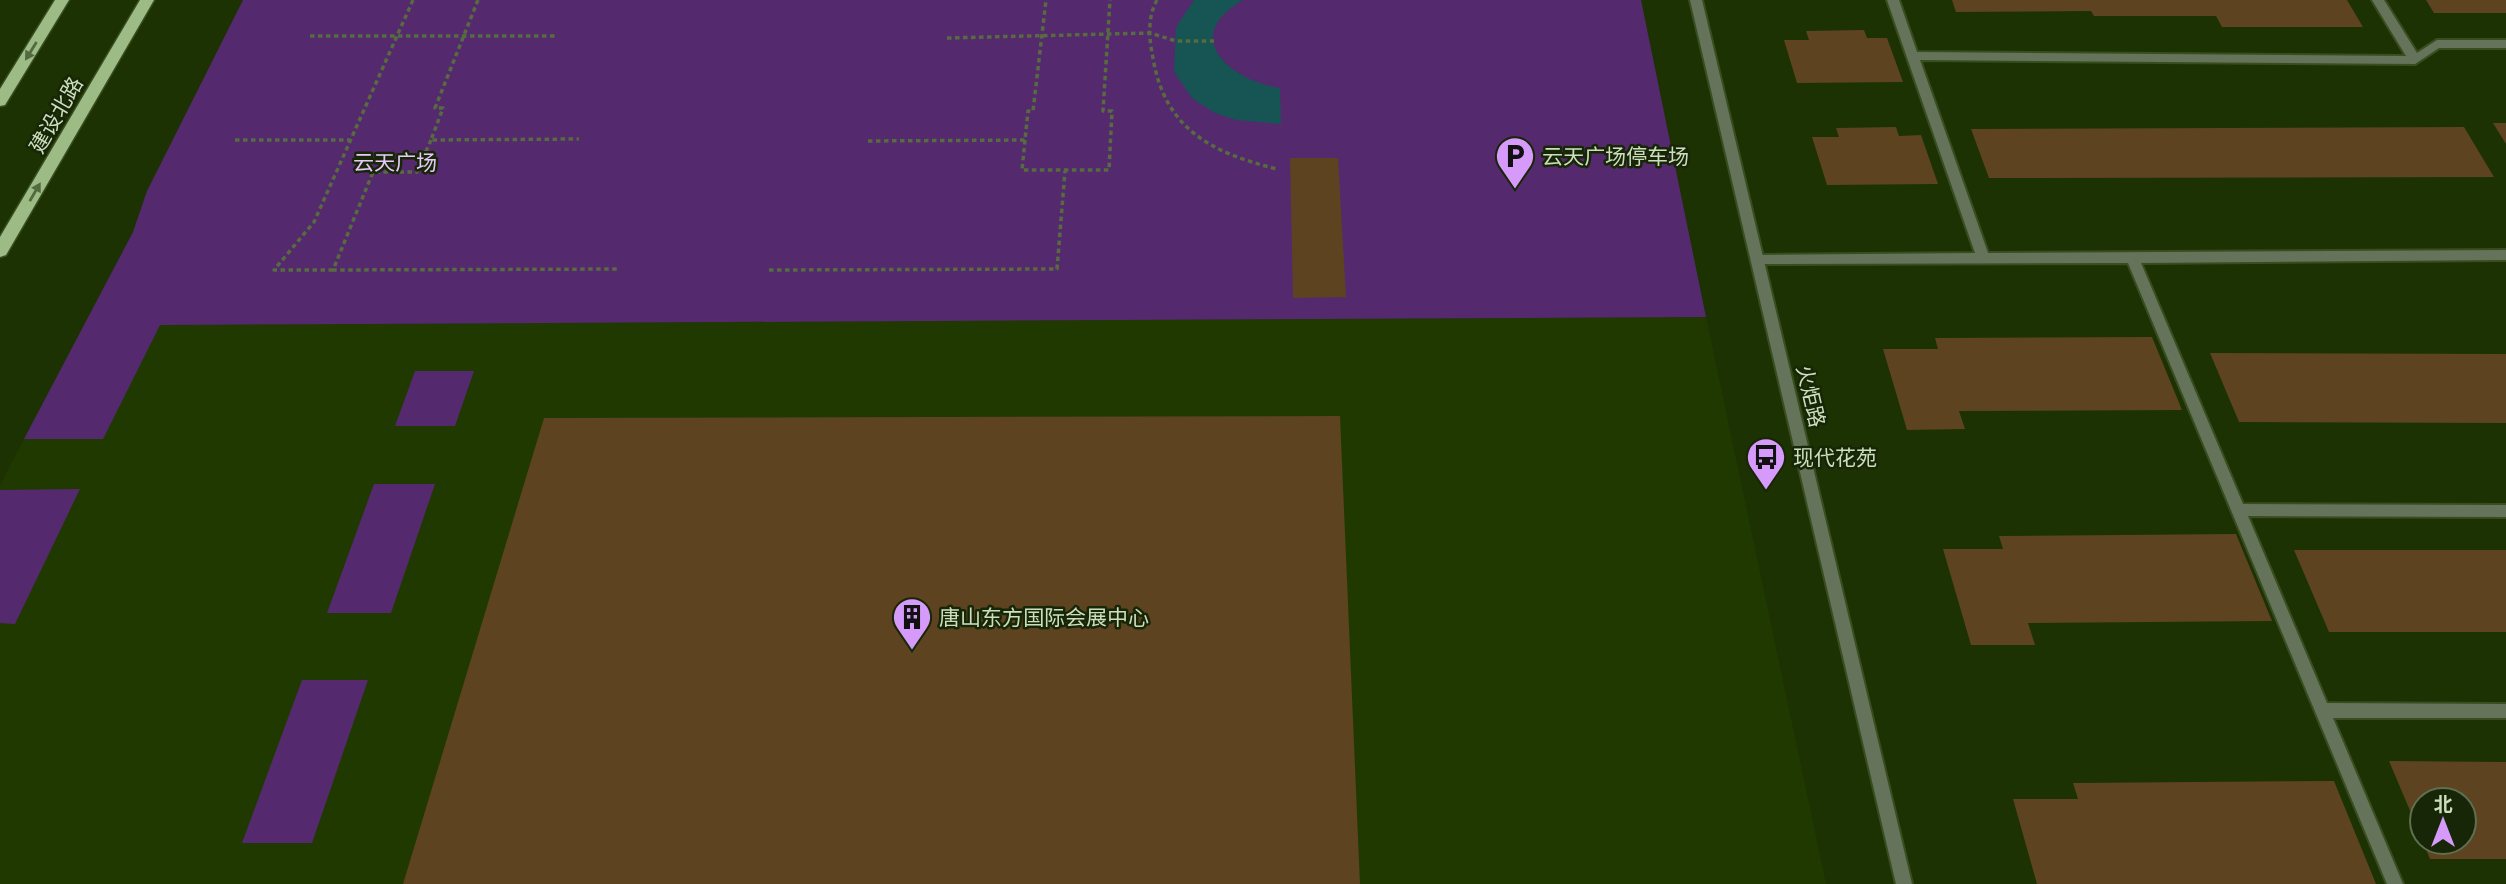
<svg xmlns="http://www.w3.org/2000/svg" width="2506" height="884" font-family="'PT Sans','Noto Sans SC',sans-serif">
	<rect width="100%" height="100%" fill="#1c3202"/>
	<path fill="#203901" d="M1706,317L1826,884H0V485L84,325Z"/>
	<path fill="#55296d" d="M243,0H1641L1706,317L160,325L103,439H24L133,232L147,191Z
		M415,371H474L455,426H395Z
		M374,484H435L391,613H327Z
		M80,489L15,624L0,623V490Z
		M302,680H368L312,843H242Z"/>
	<path fill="#165553" d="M1194,0H1243C1179,37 1230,80 1280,88L1281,124L1236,120L1215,113L1193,99L1174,72L1176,27Z"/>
	<path fill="#5d4320" d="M1952,0H2347L2363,27H2222L2216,16H2094L2091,11L1956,12Z
		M2426,0H2506V13H2434Z
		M1864,30L1867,38H1887L1903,82L1797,83L1784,40H1809L1806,31Z
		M2493,123H2506V144Z
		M1896,127L1899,136L1921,135L1938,184L1827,185L1812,137H1839L1836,128Z
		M2464,127L2494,177L1989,178L1971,129Z
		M1290,158H1338L1346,297L1293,298Z
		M2152,337L2182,410L1959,411L1965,429L1907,430L1883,349H1938L1935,338Z
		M2210,353L2506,354V423L2239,422Z
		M1340,416L1360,884H403L544,418Z
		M2236,534L2272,621L2028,623L2035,645H1971L1943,549H2003L1999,536Z
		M2294,550H2506V632H2329Z
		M2389,761L2506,762V859H2430L2423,842H2464V800H2422V839Z
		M2334,781L2376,884H2037L2013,799H2078L2073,783Z"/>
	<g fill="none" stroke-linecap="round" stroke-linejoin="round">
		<g stroke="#384e20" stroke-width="4">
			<path id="service" d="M1887,0H1899L1917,52L2406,56L2372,0H2384L2417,53L2437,40H2506V48H2439L2415,64L1920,60L1988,253L2506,250V260L2141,263L2243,504L2506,505V517L2248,516L2327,703L2506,704V718H2333L2403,884H2387L2128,263L1752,264L1751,260L1757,255L1975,253Z"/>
		</g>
		<g stroke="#384e20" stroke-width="4">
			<path id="tertiary" d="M1690,0H1702L1912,884H1896Z"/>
		</g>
		<g stroke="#384e20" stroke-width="3">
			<path id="primary" d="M55,0H69L5,105L0,106V89Z
				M140,0H154L6,255L0,257V237Z"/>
		</g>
		<path stroke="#576b41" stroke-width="3.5" stroke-dasharray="4.5 3.5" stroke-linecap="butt" d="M478,0L435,108H443L431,140L579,139
			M1157,0C1147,18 1149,39 1153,58C1165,130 1213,153 1277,169
			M310,36H557
			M947,38L1150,33L1176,41H1214
			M235,140H350
			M431,140L417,172H373L333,270L617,269
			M1025,140L1022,170H1109L1112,111H1103L1110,0
			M868,141L1025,140L1028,111H1033L1046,0
			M333,270H274L314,222L413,0
			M769,270L1057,269L1065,171"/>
		<use href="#service" fill="#647359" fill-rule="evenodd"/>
		<use href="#tertiary" fill="#647359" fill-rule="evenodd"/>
		<use href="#primary" fill="#9dbb85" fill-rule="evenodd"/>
	</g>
	<defs><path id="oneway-solid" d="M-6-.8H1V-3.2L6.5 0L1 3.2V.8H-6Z" transform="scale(1.75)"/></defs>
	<g fill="#53693f">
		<use href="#oneway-solid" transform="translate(31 51) rotate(122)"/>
		<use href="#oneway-solid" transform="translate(35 192) rotate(-60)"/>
	</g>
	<defs>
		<g id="parking-pin" transform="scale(2.0125)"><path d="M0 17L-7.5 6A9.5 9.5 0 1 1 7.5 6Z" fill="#d69bfa" stroke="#172606"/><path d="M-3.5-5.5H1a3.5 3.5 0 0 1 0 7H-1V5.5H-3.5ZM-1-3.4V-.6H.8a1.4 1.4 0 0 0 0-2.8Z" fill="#111"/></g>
		<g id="bus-pin" transform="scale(2.0125)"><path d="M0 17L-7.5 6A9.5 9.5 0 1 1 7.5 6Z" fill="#d69bfa" stroke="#172606"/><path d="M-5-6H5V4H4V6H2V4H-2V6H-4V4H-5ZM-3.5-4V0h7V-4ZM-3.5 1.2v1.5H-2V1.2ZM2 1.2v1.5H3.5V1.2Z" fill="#111"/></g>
		<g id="building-pin" transform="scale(2.0125)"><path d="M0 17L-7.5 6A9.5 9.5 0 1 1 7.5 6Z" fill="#d69bfa" stroke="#172606"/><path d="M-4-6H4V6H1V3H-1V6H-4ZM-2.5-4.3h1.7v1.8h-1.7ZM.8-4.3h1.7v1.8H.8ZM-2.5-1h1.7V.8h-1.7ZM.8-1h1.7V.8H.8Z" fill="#111"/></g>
	</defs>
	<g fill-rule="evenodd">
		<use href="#parking-pin" x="1515" y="156"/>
		<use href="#bus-pin" x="1766" y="457"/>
		<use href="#building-pin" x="912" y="617"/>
	</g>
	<g text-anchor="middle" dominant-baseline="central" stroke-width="5" stroke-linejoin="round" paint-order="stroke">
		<g font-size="21" fill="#ccdebe" stroke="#172606">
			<text transform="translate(56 115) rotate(-60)">建设北路</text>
			<text transform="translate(1811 396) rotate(77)">火炬路</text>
		</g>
		<g font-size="21" fill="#ccdebe" stroke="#172606" text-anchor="start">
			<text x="1542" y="156">云天广场停车场</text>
			<text x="1793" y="457">现代花苑</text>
			<text x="939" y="617">唐山东方国际会展中心</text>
		</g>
		<g font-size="21" fill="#e6c8fa" stroke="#172606">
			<text x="395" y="162">云天广场</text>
		</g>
	</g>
	<g transform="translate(2443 821)"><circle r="33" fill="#172606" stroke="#5f7050" stroke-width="2"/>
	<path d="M0-5L12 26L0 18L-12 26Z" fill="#d69bfa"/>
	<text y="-10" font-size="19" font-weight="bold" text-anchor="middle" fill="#ccdebe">北</text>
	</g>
</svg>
